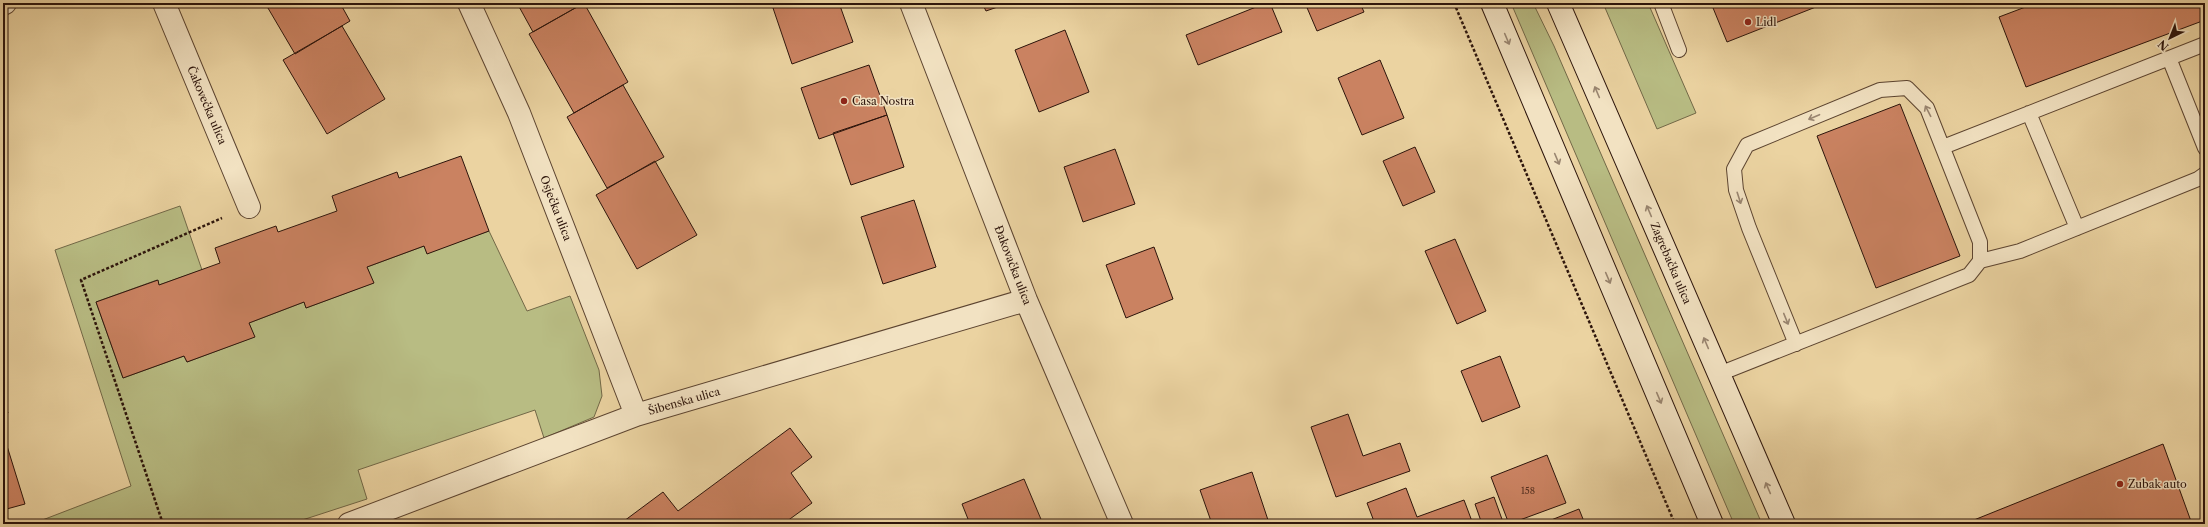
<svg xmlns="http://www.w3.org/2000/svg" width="2208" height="527" font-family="'Libre Caslon Text',serif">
	<rect width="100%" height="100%" fill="#ebd3a1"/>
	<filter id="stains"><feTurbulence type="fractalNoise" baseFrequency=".005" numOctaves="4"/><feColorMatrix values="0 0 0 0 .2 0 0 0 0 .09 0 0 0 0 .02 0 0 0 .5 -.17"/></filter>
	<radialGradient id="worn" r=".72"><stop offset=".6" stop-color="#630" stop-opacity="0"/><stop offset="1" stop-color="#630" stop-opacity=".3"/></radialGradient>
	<path fill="#b8bc83" stroke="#726847" d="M1511,3H1533L1554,46L1762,524H1734Z
		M1603,3H1648L1696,113L1657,129Z
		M180,206L202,270L159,285L157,280L96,302L123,378L184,356L187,362L254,337L249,323L304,302L306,308L373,283L367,267L424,246L427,253L489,231L527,311L570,296L599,370L602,396L594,417L544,438L535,410L358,470L367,499L290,524H32L131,486L55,250Z"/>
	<path fill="#ca8261" stroke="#2c140b" d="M265,3H340L350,21L295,54Z
		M517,3H584L533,32Z
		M584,3L628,82L574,113L529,34Z
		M788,3H839L853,42L792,64L773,8Z
		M982,3H1009L986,11Z
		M1266,3H1270L1282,32L1198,65L1186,35Z
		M1305,3H1360L1364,12L1317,31Z
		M1711,3H1826L1727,42Z
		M2036,3H2205V20L2026,87L1999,17Z
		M342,26L385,99L327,134L283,60Z
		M1065,30L1089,92L1039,112L1015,50Z
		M1380,60L1404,118L1362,135L1338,78Z
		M869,65L887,115L819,139L801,88Z
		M623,85L664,157L607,188L567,117Z
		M1900,104L1960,256L1876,288L1817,136Z
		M887,115L904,167L851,185L833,133Z
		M1415,147L1435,192L1403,206L1383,161Z
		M1115,149L1135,204L1083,222L1064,167Z
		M461,156L489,231L427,254L424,246L367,267L374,283L306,308L304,302L249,323L255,337L187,362L184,356L123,378L96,302L158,280L159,285L220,263L215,248L276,226L278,232L337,211L332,196L397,172L399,178Z
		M655,161L697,235L637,269L596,195Z
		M914,200L936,267L883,284L861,217Z
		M1455,239L1486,311L1457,324L1425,251Z
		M1154,247L1173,299L1126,318L1106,265Z
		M1500,356L1520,407L1482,422L1461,371Z
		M3,397L8,413L3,414Z
		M1348,414L1363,456L1400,443L1410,471L1336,497L1311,427Z
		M790,428L812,457L791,473L812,503L783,524H620L663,492L678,511Z
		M3,433L25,504L3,510Z
		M2163,444L2192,524H1964Z
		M1547,455L1566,503L1509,524L1491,477Z
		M1252,472L1269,523L1212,524L1200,490Z
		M1024,479L1043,524H970L962,504Z
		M1406,488L1417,517L1464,500L1473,524H1375L1367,503Z
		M1494,497L1503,522L1482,524L1475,504Z
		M1579,509L1585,524H1541Z"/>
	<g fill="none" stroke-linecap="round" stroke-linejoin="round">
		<g stroke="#5c4430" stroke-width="16">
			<path id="service" d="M1661,3L1679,50
				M2169,58L2205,148
				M2029,113L2077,228
				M1943,147L2205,44
				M1980,261L2020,251L2198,179L2205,174
				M1719,374L1969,275L1980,261V242L1927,108L1907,88L1880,90L1747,145L1734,169L1736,190L1749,228L1796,344"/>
		</g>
		<g stroke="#5c4430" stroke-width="24">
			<path id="minor" d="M164,3L249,207
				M469,3L519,113L636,415
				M911,3L1026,300L1122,524
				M3,4L5,3
				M349,524L636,415L1026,300"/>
		</g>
		<g stroke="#2c140b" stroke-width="24">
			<path id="secondary" d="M1492,3L1712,524
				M1558,3L1784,524"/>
		</g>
		<path stroke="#2c140b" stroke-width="2.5" stroke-dasharray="3 2" stroke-linecap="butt" d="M1454,3L1675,524
			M163,524L81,280L222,218"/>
		<use href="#service" stroke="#f2e2c2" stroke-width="14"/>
		<use href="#minor" stroke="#f2e2c2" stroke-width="22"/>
		<use href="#secondary" stroke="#f2e2c2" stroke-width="22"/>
	</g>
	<defs><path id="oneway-shaft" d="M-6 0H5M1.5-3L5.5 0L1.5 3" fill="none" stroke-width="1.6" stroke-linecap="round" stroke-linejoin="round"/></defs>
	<g stroke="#998570">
		<use href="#oneway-shaft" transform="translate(1507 39) rotate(67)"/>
		<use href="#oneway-shaft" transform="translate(1597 92) rotate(-113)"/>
		<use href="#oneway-shaft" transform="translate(1928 111) rotate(-117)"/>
		<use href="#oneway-shaft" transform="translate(1814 117) rotate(157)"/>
		<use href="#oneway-shaft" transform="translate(1557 159) rotate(67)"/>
		<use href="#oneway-shaft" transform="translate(1739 198) rotate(72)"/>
		<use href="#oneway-shaft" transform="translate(1649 211) rotate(-113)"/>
		<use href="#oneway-shaft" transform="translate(1608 278) rotate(67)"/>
		<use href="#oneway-shaft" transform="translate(1786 319) rotate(68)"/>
		<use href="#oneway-shaft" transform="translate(1706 343) rotate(-113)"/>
		<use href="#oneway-shaft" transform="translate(1659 398) rotate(67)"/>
		<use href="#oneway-shaft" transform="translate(1768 488) rotate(-113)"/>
	</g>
	<g fill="#8f2418" stroke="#f2e2c2" stroke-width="1.5">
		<circle cx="1748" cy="22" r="4"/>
		<circle cx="844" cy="101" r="4"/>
		<circle cx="2120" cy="484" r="4"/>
	</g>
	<g text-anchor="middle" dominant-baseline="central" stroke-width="3" stroke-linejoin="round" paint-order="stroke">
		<g font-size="9" fill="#543020">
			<text x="1528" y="490">158</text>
		</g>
		<g font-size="11" fill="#2c140b" stroke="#f2e2c2" text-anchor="start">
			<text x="1756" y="22">Lidl</text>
			<text x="852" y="101">Casa Nostra</text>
			<text x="2128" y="484">Zubak auto</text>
		</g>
		<g font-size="11" fill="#2c140b" stroke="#f2e2c2">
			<text transform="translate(207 105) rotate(67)">Čakovečka ulica</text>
			<text transform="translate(556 208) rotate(69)">Osječka ulica</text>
			<text transform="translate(1671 263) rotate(67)">Zagrebačka ulica</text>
			<text transform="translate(1013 265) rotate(69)">Đakovačka ulica</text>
			<text transform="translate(684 401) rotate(-16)">Šibenska ulica</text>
		</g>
	</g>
	<rect width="2208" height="527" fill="none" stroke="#ebd3a1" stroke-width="16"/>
	<rect x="4" y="4" width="2200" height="519" fill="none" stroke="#2c140b" stroke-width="2"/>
	<rect x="8" y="8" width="2192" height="511" fill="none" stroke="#2c140b"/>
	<g transform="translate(2170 38) rotate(223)" stroke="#f2e2c2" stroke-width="3" paint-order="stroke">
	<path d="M0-3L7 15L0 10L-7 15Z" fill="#2c140b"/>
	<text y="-6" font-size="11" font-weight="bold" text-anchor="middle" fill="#2c140b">N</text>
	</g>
	<rect width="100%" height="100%" filter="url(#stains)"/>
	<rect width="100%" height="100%" fill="url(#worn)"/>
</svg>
